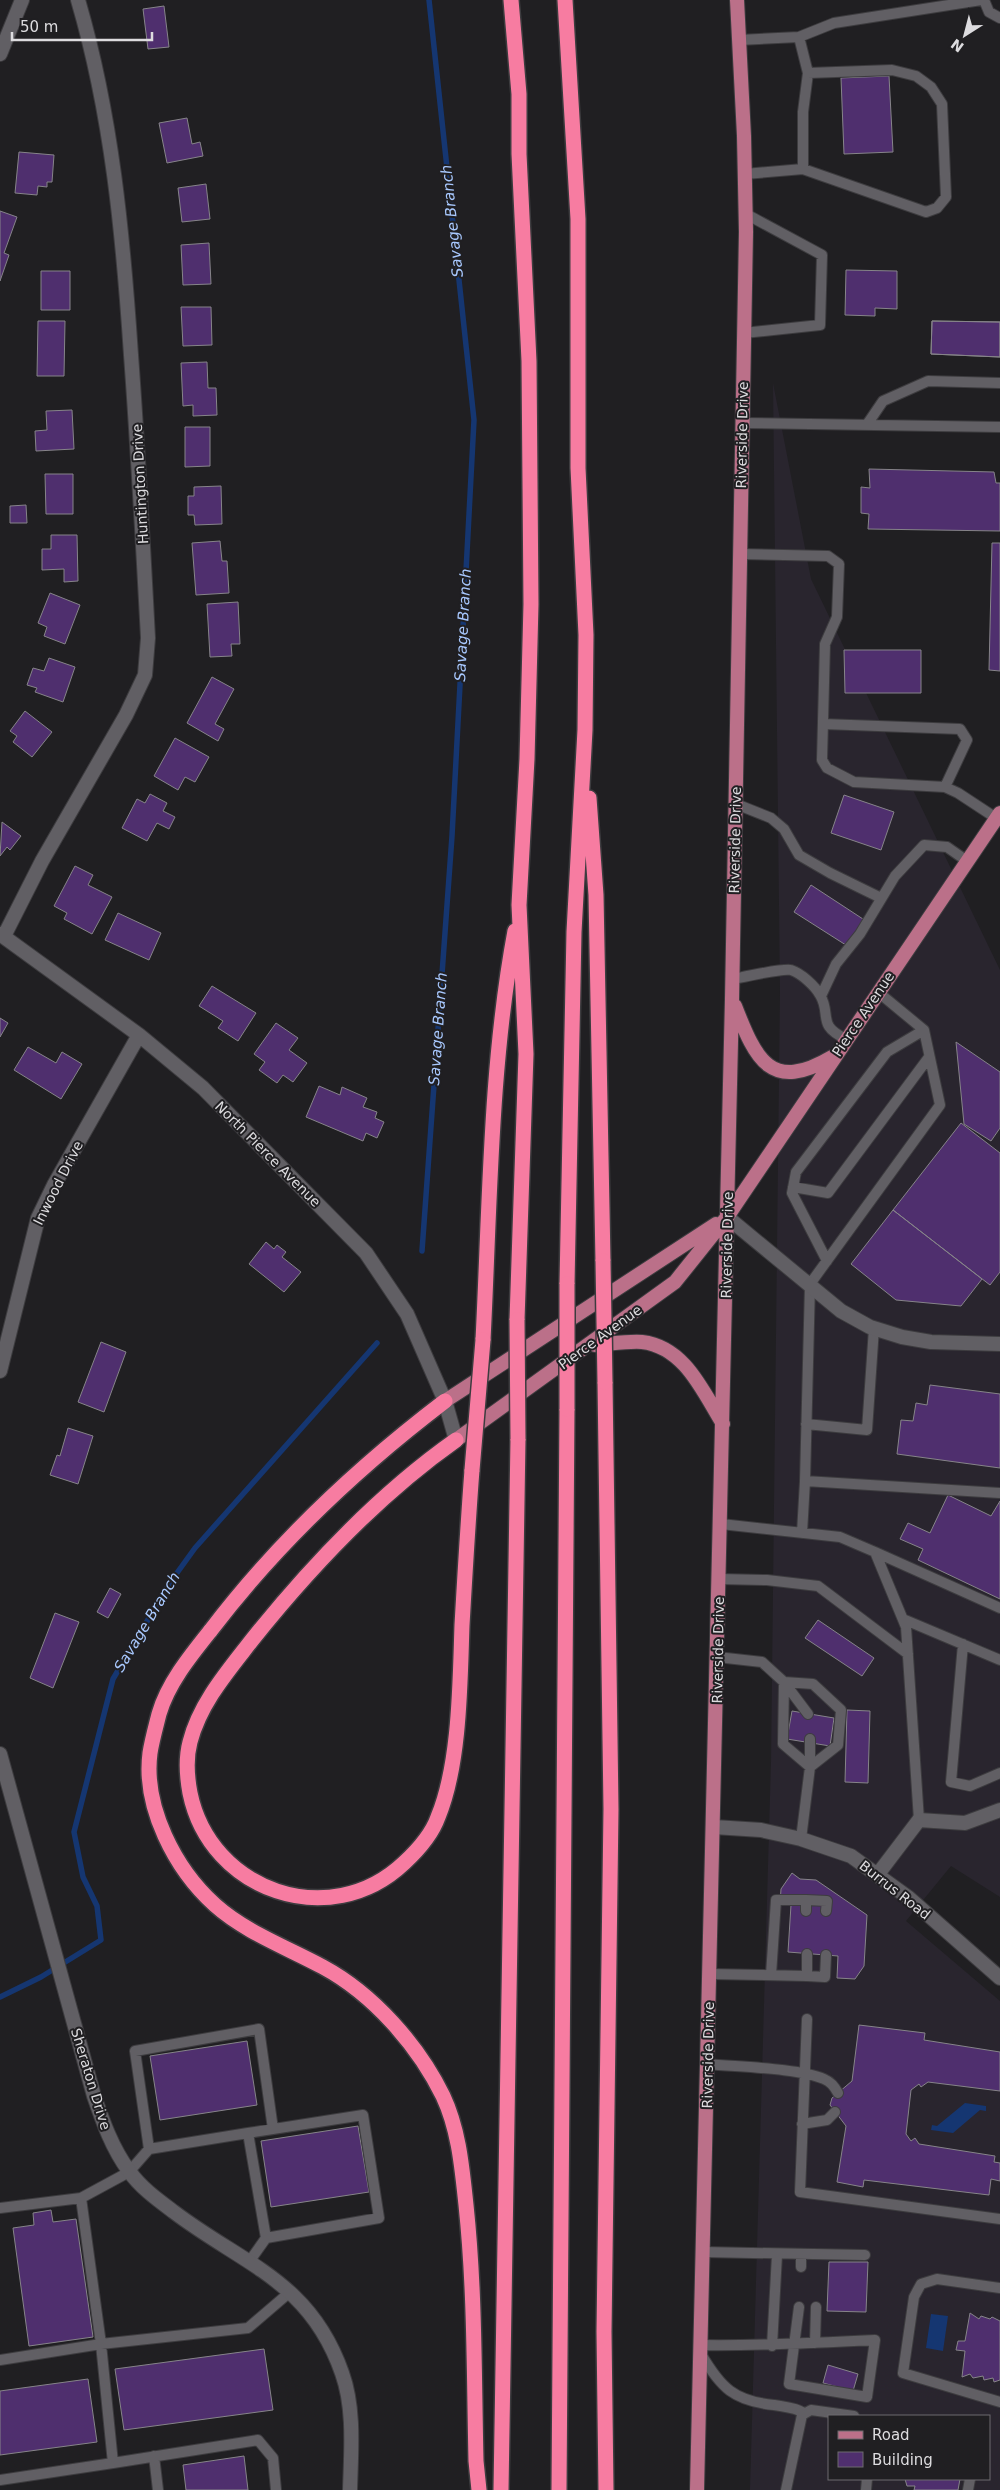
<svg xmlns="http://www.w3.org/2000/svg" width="1000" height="2490" font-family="'DejaVu Sans',sans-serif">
	<rect width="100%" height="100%" fill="#201f22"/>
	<path fill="#29252e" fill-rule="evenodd" d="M773,383L811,579L1000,970V1897L951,1866L906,1921L1000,2001V2490H750L771,1762L780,992ZM829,2416H989V2479H829Z"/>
	<path fill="#153671" d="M965,2103L986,2106V2111L980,2110L953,2133L931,2130L932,2125L937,2126Z
		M931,2314L948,2316L943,2351L926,2348Z"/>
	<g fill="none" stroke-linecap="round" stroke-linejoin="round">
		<path stroke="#153671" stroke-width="5.5" d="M422,1251L452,836L474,420L429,0
			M0,1997L41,1977L101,1940L97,1906L83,1877L74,1832L113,1679L169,1584L195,1548L377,1343"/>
	</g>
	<path fill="#4f2f6e" stroke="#868489" d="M164,6L169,47L148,49L143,9Z
		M889,76L893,152L844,154L841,78Z
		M187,118L192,144L200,142L203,156L167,163L159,123Z
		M19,152L54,155L52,182H47V187L38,186L37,195L15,193Z
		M206,184L210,219L182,222L178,188Z
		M0,211L17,217L4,253L9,255L0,281Z
		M209,243L211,284L183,285L181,245Z
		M846,270L897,271V309L875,308V316L845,315Z
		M41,271H70V310H41Z
		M181,307H211L212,345L183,346Z
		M38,321H65L64,376H37Z
		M932,321L1000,322V357L931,354Z
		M932,321L1000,322V357L931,354Z
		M207,362L208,388H216L217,415L193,416V405L183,406L181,363Z
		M72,410L74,449L36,451L35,431L47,430L46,411Z
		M185,427H210V466L185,467Z
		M869,469L994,472L996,483H1000V531L868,529L869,514L861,513V487L870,488Z
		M45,474H73V514H46Z
		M221,486L222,524L195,525L194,515H188V496H194V487Z
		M26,505L27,523H10V506Z
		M51,535H77L78,581L64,582V569L42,570V549H51Z
		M220,541L222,561H227L229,593L196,595L192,543Z
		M992,543H1000V671L989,670Z
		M50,593L80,605L65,644L44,636L47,627L38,623Z
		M238,602L240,644H231L232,656L210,657L207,604Z
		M844,650H921V693H845Z
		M49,658L75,667L63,702L35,692L37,688L27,685L33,668L44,671Z
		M212,677L234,689L215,724L224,729L218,741L187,723Z
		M25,711L52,732L32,757L13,742L17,736L10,731Z
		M175,738L209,757L195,782L185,777L178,790L154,776Z
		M150,794L167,803L163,811L175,817L169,829L157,823L147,841L122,828L137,799L145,803Z
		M844,795L894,812L881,850L831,833Z
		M2,822L21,836L10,850L7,847L0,856Z
		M75,866L93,875L88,885L112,897L92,934L64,919L67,913L54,906Z
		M811,885L866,921L849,947L794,912Z
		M118,913L161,933L149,960L105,940Z
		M212,986L256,1013L238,1041L218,1028L223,1021L199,1006Z
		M0,1018L8,1023L0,1037Z
		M276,1023L298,1038L289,1050L307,1063L293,1082L283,1075L277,1083L259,1070L265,1062L254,1054Z
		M956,1042L1000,1072V1128L991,1141L964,1124Z
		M28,1047L56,1063L62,1052L82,1064L61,1099L14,1070Z
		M319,1086L340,1095L342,1087L367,1098L363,1107L377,1112L375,1118L384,1122L377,1138L366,1133L363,1141L306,1117Z
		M961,1123L1000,1153V1272L990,1285L893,1210Z
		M893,1210L982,1279L961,1306L896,1300L851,1264Z
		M266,1242L274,1249L277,1245L286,1252L282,1257L301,1272L284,1292L249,1264Z
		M101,1342L126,1352L104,1412L78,1402Z
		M930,1385L1000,1394V1468L897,1454L901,1420L913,1421L916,1403L927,1405Z
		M68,1428L93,1436L78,1484L50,1475L57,1455L60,1456Z
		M948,1495L991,1516L1000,1501V1599L918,1560L923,1549L900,1539L908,1523L930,1533Z
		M110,1588L121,1594L108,1618L97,1612Z
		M55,1613L79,1622L53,1688L30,1678Z
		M818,1620L874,1658L862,1676L805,1638Z
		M847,1710L870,1711L868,1783L845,1782Z
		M792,1711L834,1718L830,1746L787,1739Z
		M792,1873L800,1879L816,1880L867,1915L864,1966L855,1979L837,1978L838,1956L788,1952L791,1905L780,1904L781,1889Z
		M859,2025L925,2033L924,2040L1000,2052V2091L928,2082L921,2087L919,2084L911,2090L906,2134L911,2141L915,2138L919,2144L995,2156L994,2162L1000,2163V2181L991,2179L989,2195L864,2180L863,2187L837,2182L846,2126L830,2105L832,2098L852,2081Z
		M247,2041L257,2105L160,2120L150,2056Z
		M358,2126L369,2192L271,2207L261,2141Z
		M51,2210L53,2222L76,2219L93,2337L29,2346L13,2228L34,2225L33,2213Z
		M829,2262H868L866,2312L827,2311Z
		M970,2313L979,2319L981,2316L990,2319L992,2317L1000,2321V2380L994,2382L993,2378L984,2380L983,2376L973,2378L970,2374L962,2377L965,2351L956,2350L958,2341H965Z
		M264,2349L273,2410L124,2430L115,2369Z
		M828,2365L858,2374L853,2391L823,2383Z
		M88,2379L97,2442L0,2455V2391Z
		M244,2456L248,2490H186L183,2465Z
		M905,2479H904H960L958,2490H914L915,2486H907Z"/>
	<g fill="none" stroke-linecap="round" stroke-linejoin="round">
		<g stroke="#3d3c3f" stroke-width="12">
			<path id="service" d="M984,0L989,12L1000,18
				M799,37L834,23L981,0
				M739,40L799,37L808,73L892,70L916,76L931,87L942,104L946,197L937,208L926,212L803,169L745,174
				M803,169V112L808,73
				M744,333L820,325L822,255L746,214
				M742,423L1000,427
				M868,423L883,401L928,381L1000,383
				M740,554L828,556L839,564L837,617L825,644L822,760L827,768L854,782L945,787L958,793L996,818
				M823,724L960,729L967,740L945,787
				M736,804L771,818L784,829L799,855L830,873L881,898
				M733,979C743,977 783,968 791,970C801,973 815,986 820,995C832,1015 816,1025 846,1039
				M821,996L836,964L860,934L895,876L924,845L947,847L967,861
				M793,1187L828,1193L929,1057
				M827,1261L792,1193L796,1172L887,1052L924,1030
				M806,1424L867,1430L874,1328
				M805,1481L810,1284L940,1105L924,1030L878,992
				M721,1524L840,1537L875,1552L906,1627L919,1820
				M802,1533L805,1481L1000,1493
				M875,1552L1000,1608
				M719,1579L767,1580L818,1586L908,1654
				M903,1619L1000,1660
				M963,1644L951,1782L970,1786L1000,1773
				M717,1657L762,1662L784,1682L808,1714
				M784,1682L813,1684L841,1710L838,1745L810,1767L783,1744Z
				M801,1839L810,1767V1739
				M806,1900L827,1901L826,1911
				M709,1974L807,1976V1954
				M771,1975L776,1900H806V1911
				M807,1976L825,1977L826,1955
				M807,2019L800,2192L1000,2219
				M708,2064C737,2067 799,2068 824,2079C831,2082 834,2086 838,2093
				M802,2124L827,2120L835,2112
				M248,2133L363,2115L379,2218L266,2238
				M149,2149L135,2051L259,2029L273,2129
				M0,2208L81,2198
				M703,2252L865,2255
				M801,2267V2254
				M1000,2288L937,2279L921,2284L914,2297L903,2373L1000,2402
				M815,2343L816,2307
				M701,2345C759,2346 817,2343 875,2340L867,2397L789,2384L799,2307
				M772,2346L777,2255
				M701,2354C721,2388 734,2401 774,2405C784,2407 795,2407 804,2413
				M0,2360L101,2344L248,2328L290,2292
				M154,2456L158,2490
				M113,2463L258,2440L273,2458L276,2490
				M0,2480L113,2463L101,2344L81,2198L129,2172L149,2149L248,2133L266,2238L249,2262
				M786,2490L802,2415L811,2410L854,2416
				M866,2490L867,2479
				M968,2490L970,2479"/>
		</g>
		<g stroke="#3d3c3f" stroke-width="16">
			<path id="minor" d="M0,54L22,0
				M0,934L139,1035L203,1088L366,1253L407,1314L445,1401L456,1440
				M4,936L42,861L126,715L145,675L148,638C143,544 138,449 131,355C123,235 112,116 78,0
				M727,1217L841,1311L870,1327L902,1337L931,1342L1000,1344
				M0,1371L38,1218L54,1185L139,1035
				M0,1754L94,2096C103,2122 112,2148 129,2171C141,2188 158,2200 174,2212C244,2265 310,2281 342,2373C355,2409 351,2452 350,2490
				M714,1827L761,1830L801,1839L851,1856L909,1898L1000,1978
				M878,1874L919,1820L965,1823L1000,1810"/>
		</g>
		<g stroke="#3d3c3f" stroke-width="16">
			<path id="primary" d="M735,1006C756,1060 771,1093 832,1057
				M595,1345C610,1344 627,1341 642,1342C685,1347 703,1392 723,1424
				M445,1401L716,1224
				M456,1440L675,1282L727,1217L1000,813
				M697,2490L732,999L746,232L744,136L737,0"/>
		</g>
		<g stroke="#3d3c3f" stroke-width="18">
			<path id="motorway" d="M511,0L519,94V154L529,361L531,604L527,759L519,905L526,1054L517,1320
				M565,0L578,219V468L586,635L585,730L574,932L567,1284
				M589,798L596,895L603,1261
				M483,1340C490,1204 490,1065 515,931
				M605,1382L611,1809L604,2332L606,2490
				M445,1401C357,1468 278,1542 211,1630C191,1655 168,1683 159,1714C156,1726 152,1740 150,1753C143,1807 175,1869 215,1905C245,1932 288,1948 323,1967C373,1994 418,2045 443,2096C459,2130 462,2168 466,2205C475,2290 474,2376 476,2461L479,2490
				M456,1440C378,1495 312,1565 252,1640C228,1671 200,1703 190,1742C186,1757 187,1777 190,1793C210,1891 330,1933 404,1863C417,1851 432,1834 438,1817C460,1764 460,1683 462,1625C465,1573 468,1522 472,1470
				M501,2490L518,1439
				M559,2490L567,1409"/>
		</g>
		<use href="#service" stroke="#615f64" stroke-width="10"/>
		<use href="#minor" stroke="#615f64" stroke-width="14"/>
		<use href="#primary" stroke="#bb7089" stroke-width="14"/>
		<use href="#motorway" stroke="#f77ca1" stroke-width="15"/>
		<g stroke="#3d3c3f" stroke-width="18" stroke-linecap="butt">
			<path id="motorway-bridge" d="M603,1261L605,1382
				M517,1320L518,1439
				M567,1409V1284
				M472,1470L483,1340"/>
		</g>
		<use href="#motorway-bridge" stroke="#f77ca1" stroke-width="15"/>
	</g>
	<g text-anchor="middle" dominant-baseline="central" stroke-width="4" stroke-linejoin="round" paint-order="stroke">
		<g font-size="14" fill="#dddcdf" stroke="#201f22">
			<text transform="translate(742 435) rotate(-89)">Riverside Drive</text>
			<text transform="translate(140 484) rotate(-93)">Huntington Drive</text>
			<text transform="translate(735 840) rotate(-89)">Riverside Drive</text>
			<text transform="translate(863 1014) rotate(-56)">Pierce Avenue</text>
			<text transform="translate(268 1154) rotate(45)">North Pierce Avenue</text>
			<text transform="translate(58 1183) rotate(-63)">Inwood Drive</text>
			<text transform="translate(727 1245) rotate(-89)">Riverside Drive</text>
			<text transform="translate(600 1337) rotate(-36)">Pierce Avenue</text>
			<text transform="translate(718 1650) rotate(-89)">Riverside Drive</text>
			<text transform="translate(895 1890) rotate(38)">Burrus Road</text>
			<text transform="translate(708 2055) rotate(-89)">Riverside Drive</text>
			<text transform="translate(91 2079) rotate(73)">Sheraton Drive</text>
		</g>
		<g font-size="15" font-style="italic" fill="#a8c8fe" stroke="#201f22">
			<text transform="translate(452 221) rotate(-96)">Savage Branch</text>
			<text transform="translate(463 625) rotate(-87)">Savage Branch</text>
			<text transform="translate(438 1029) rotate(-86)">Savage Branch</text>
			<text transform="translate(147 1622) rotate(-59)">Savage Branch</text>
		</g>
	</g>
	<rect x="828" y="2415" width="162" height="65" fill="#201f22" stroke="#6c6b6e"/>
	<rect x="838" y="2431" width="25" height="8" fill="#bb7089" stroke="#6c6b6e"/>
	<text x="872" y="2440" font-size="15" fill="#dddcdf">Road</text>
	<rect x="838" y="2452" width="25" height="15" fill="#4f2f6e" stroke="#6c6b6e"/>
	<text x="872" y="2465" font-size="15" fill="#dddcdf">Building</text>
	<g transform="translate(965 35) rotate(216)" stroke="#201f22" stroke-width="4" paint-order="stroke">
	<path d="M0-4L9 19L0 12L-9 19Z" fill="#dddcdf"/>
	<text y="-8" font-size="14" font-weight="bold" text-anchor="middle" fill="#dddcdf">N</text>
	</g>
	<path d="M12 32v8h140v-8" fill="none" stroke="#dddcdf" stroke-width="2.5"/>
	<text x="20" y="32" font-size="15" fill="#dddcdf" stroke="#201f22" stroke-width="4" paint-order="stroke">50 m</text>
</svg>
